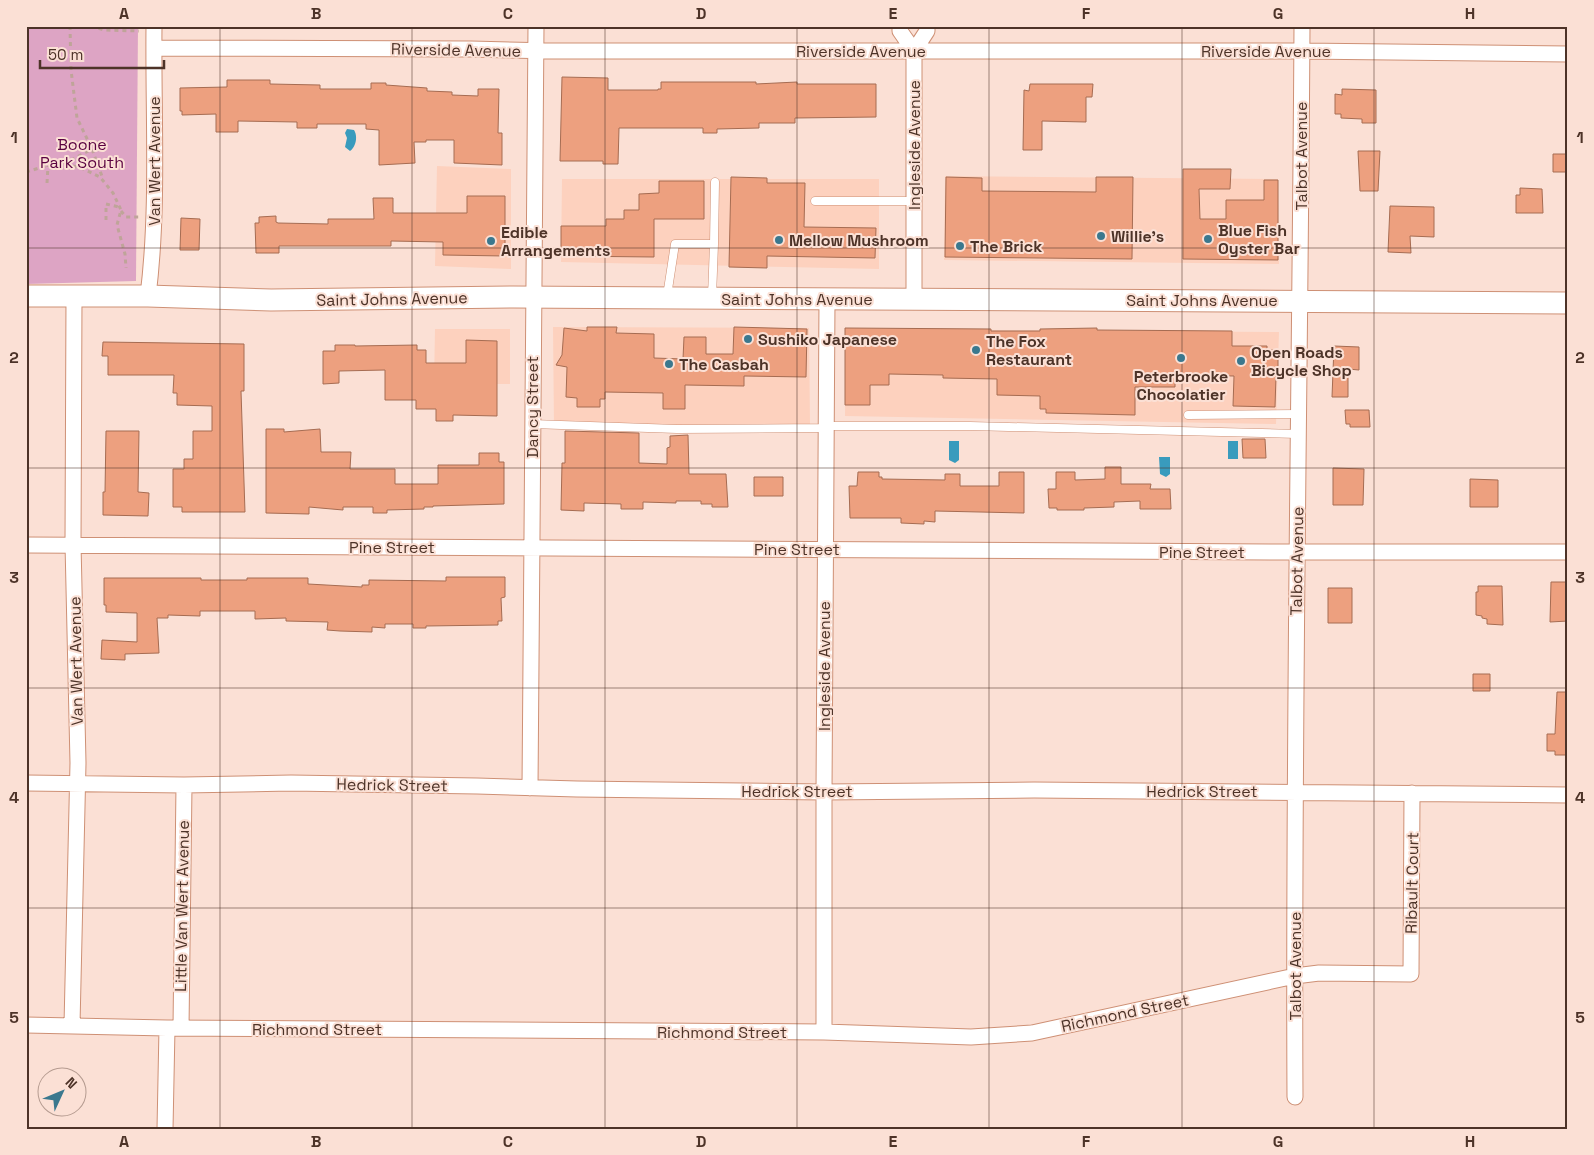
<svg xmlns="http://www.w3.org/2000/svg" width="1594" height="1155" font-family="'Space Grotesk',sans-serif">
	<rect width="100%" height="100%" fill="#fbe0d5"/>
	<path fill="#fdd1be" d="M437,166L511,169V269L435,266Z
		M945,176L1278,179L1279,264L944,260Z
		M562,179H879V269L561,262Z
		M553,327L809,328L810,425L554,428Z
		M435,329H510V384H434Z
		M846,329L1279,332L1276,424L845,416Z"/>
	<path fill="#dda4c4" d="M26,26H138L136,281L26,284Z"/>
	<path fill="#399bbd" d="M347,129L354,130C358,136 356,147 350,151L345,147L347,138L345,133Z
		M949,441H959V460L955,463L949,460Z
		M1228,441H1238V459H1228Z
		M1159,457H1170V474L1166,477L1160,474Z"/>
	<path fill="#eda07f" stroke="#a66c52" d="M562,77L608,78V90H658V89H661V82H756V84L797,82V84H876V117L795,118V123H759V128L717,129V133H703V128H619L618,164H603V161H560Z
		M227,80H270V84L320,85V89H371V83H386V85L427,88V91L452,92V95L478,96V89H499L498,133H502V165L454,163V140H426V142H414L415,163L379,165V130L366,129V124H317V128H297V122L238,121V132H216V114L182,115V111H180V88L227,87Z
		M1030,84H1093L1092,97H1086V122L1042,121V150H1023L1024,90L1029,91Z
		M1342,89L1376,90V123H1362V119L1341,118V114H1335V94L1342,95Z
		M1358,151H1380L1378,191H1360Z
		M1553,154H1568V172H1553Z
		M1183,169H1231L1230,189H1199L1200,219H1226V200H1264V180H1278V260L1183,259Z
		M731,177L767,178V183H805L804,227L876,228L875,258L767,256V268L729,267Z
		M946,177L982,178V191L1096,192V177H1133L1132,259L945,257Z
		M659,181H704V219H654V257L561,256V226H606V219H624V210H639V194L659,193Z
		M1520,188L1542,189L1543,213H1516V195H1520Z
		M467,196H505V256L443,255V242L391,241V246H279V253H256L255,223H259V217L276,216V222L278,223L328,224V219H374L373,198H393V213H467Z
		M1390,206L1434,207V237L1410,236L1411,253L1388,252Z
		M181,218L200,219L199,250H180Z
		M587,327H617L616,333L654,334V358L683,359L684,337H706V354H733L734,327L807,329L806,377L744,376V386L685,385V409H663V393L605,392V399H600V407H577V398L566,397L567,367L556,365L562,355L564,328L587,331Z
		M845,328L991,329V331H1040V329L1097,328V330L1232,331V346H1267V350H1278V376H1276L1275,407L1233,406L1234,376L1175,375V387H1135V415L1046,413V409H1040V396L997,395V379L943,378V375L889,374V385H870V405H845Z
		M466,340L497,341V416L453,415V421H436V409H416V400H385V370L339,371V383L323,384V351H335V345H355V346L417,345V350H426V363H466Z
		M103,342L244,344V391H241L245,512H182V507H173V469H184V459H193V431H212V406L177,405V393H173L174,375H108V356H102Z
		M1334,346L1359,347V370L1348,369V397H1332Z
		M1345,410H1369L1370,427H1350V424H1346Z
		M266,429H284V432L320,429L321,452H351L350,469H395V484H438V465H479V453H499V462H504V504L433,506V507H424V509L387,510V513H373V507H343V510L309,507V514L266,513Z
		M106,431H139L138,492L149,493L148,516L103,515V492H105Z
		M565,431L639,433V463L667,464V448L670,447V436L688,435L689,474H726L728,507H712V504H701V501H676V503L643,502V509H621V504L584,503V511L561,510L562,463H565Z
		M1242,439H1265L1266,458H1243Z
		M1105,467H1121V484H1151L1150,489H1170L1171,509H1140V501L1114,502V507L1084,508V510H1057V508H1049L1048,489H1056V472H1075V480L1105,479Z
		M1333,468L1364,469L1363,505H1333Z
		M858,472H879V477H882V479L945,480V474H960V486H999V472H1024V513L935,511V522L924,521V524L901,523V518H850L849,486H857Z
		M754,477H783V496H754Z
		M1470,479L1498,480V507H1470Z
		M446,577H505V597L501,598L502,621H498V625L426,626V628H413V624H385V628L372,627V632L340,631L327,630L328,622L286,621V618L255,619V611H200V616L168,615V618H157L159,653L125,654V660L101,659L102,640L137,642V613L106,612V605H104V578H201V580H247V578H308V584L362,587V585H369V580L446,581Z
		M1551,582H1568V621L1550,622Z
		M1478,586H1502L1503,625L1487,624V619L1482,618V616L1476,615V592H1478Z
		M1328,588H1352V623H1328Z
		M1473,674H1490V691H1473Z
		M1557,692H1568V755H1555V751H1547V734H1555Z"/>
	<g fill="none" stroke-linecap="round" stroke-linejoin="round">
		<g stroke="#ce9075" stroke-width="9">
			<path id="lane" d="M815,201H914
				M667,296L675,244H714L715,182
				M712,297L714,244
				M1188,415L1298,414
				M532,424L677,429L826,428
				M826,426H970L1298,434"/>
		</g>
		<g stroke="#ce9075" stroke-width="17">
			<path id="street" d="M900,26V31L914,51
				M154,48L471,49L554,51H1301L1568,54
				M148,296C159,207 153,116 154,26
				M914,299V51L927,31V26
				M26,545L1270,552H1568
				M26,783L184,785L291,783L477,786L577,789L824,792L1034,790L1568,795
				M530,788L536,26
				M26,1025L167,1028L824,1032L971,1037L1032,1033L1295,976L1319,973L1411,974L1412,793
				M72,1025L78,763L73,544L74,297
				M181,1028L184,785
				M824,1032V792L827,300
				M1295,1097C1293,740 1300,383 1302,26
				M165,1129L167,1028"/>
		</g>
		<g stroke="#ce9075" stroke-width="23">
			<path id="secondary" d="M26,296H148L271,300L513,297L1568,303"/>
		</g>
		<path stroke="#bfa499" stroke-width="3" stroke-dasharray="4 4" stroke-linecap="butt" d="M70,26L71,70L77,118L92,149
			M91,26L104,30L139,31
			M64,164L92,149L103,179
			M26,172L46,166L64,164L81,168L100,177L113,193L121,210L117,225L125,254L126,268
			M47,183L48,166
			M121,211L126,217H139
			M106,220V204L119,207"/>
		<use href="#lane" stroke="#fff" stroke-width="8"/>
		<use href="#street" stroke="#fff" stroke-width="15"/>
		<use href="#secondary" stroke="#fff" stroke-width="21"/>
	</g>
	<path fill="none" stroke="#4d3328" stroke-width="1" stroke-opacity="0.55" d="M220,26V1129M412,26V1129M605,26V1129M797,26V1129M989,26V1129M1182,26V1129M1374,26V1129M26,248H1568M26,468H1568M26,688H1568M26,908H1568"/>
	<g fill="#3b788e" stroke="#fbe0d5" stroke-width="2">
		<circle cx="1101" cy="236" r="5"/>
		<circle cx="1208" cy="239" r="5"/>
		<circle cx="779" cy="240" r="5"/>
		<circle cx="491" cy="241" r="5"/>
		<circle cx="960" cy="246" r="5"/>
		<circle cx="748" cy="339" r="5"/>
		<circle cx="976" cy="350" r="5"/>
		<circle cx="1181" cy="358" r="5"/>
		<circle cx="1241" cy="361" r="5"/>
		<circle cx="669" cy="364" r="5"/>
	</g>
	<g text-anchor="middle" dominant-baseline="central" stroke-width="4" stroke-linejoin="round" paint-order="stroke">
		<g font-size="16" fill="#4d3328" stroke="#fbe0d5">
			<text transform="translate(456 50) rotate(1)">Riverside Avenue</text>
			<text x="861" y="51">Riverside Avenue</text>
			<text x="1266" y="51">Riverside Avenue</text>
			<text transform="translate(914 145) rotate(-90)">Ingleside Avenue</text>
			<text transform="translate(1301 156) rotate(-90)">Talbot Avenue</text>
			<text transform="translate(154 161) rotate(-90)">Van Wert Avenue</text>
			<text transform="translate(392 299) rotate(-1)">Saint Johns Avenue</text>
			<text x="797" y="299">Saint Johns Avenue</text>
			<text x="1202" y="300">Saint Johns Avenue</text>
			<text transform="translate(532 407) rotate(-90)">Dancy Street</text>
			<text x="392" y="547">Pine Street</text>
			<text x="797" y="549">Pine Street</text>
			<text x="1202" y="552">Pine Street</text>
			<text transform="translate(1297 561) rotate(-89)">Talbot Avenue</text>
			<text transform="translate(76 661) rotate(-91)">Van Wert Avenue</text>
			<text transform="translate(824 666) rotate(-90)">Ingleside Avenue</text>
			<text transform="translate(392 785) rotate(1)">Hedrick Street</text>
			<text x="797" y="791">Hedrick Street</text>
			<text x="1202" y="791">Hedrick Street</text>
			<text transform="translate(1412 883) rotate(-89)">Ribault Court</text>
			<text transform="translate(182 906) rotate(-89)">Little Van Wert Avenue</text>
			<text transform="translate(1295 966) rotate(-90)">Talbot Avenue</text>
			<text transform="translate(1125 1013) rotate(-12)">Richmond Street</text>
			<text x="317" y="1029">Richmond Street</text>
			<text x="722" y="1032">Richmond Street</text>
		</g>
		<g font-size="16" fill="#5a0141" stroke="#fbe0d5">
			<text x="82" y="144">Boone<tspan x="82" dy="18">Park South</tspan></text>
		</g>
		<g font-size="16" font-weight="bold" fill="#4d3328" stroke="#fbe0d5" text-anchor="start">
			<text x="1218" y="230">Blue Fish<tspan x="1218" dy="18">Oyster Bar</tspan></text>
			<text x="501" y="232">Edible<tspan x="501" dy="18">Arrangements</tspan></text>
			<text x="1111" y="236">Willie's</text>
			<text x="789" y="240">Mellow Mushroom</text>
			<text x="970" y="246">The Brick</text>
			<text x="758" y="339">Sushiko Japanese</text>
			<text x="986" y="341">The Fox<tspan x="986" dy="18">Restaurant</tspan></text>
			<text x="1251" y="352">Open Roads<tspan x="1251" dy="18">Bicycle Shop</tspan></text>
			<text x="679" y="364">The Casbah</text>
			<text x="1181" y="376" text-anchor="middle">Peterbrooke<tspan x="1181" dy="18">Chocolatier</tspan></text>
		</g>
	</g>
	<rect width="1594" height="1155" fill="none" stroke="#fbe0d5" stroke-width="55"/>
	<g transform="translate(62 1092) rotate(46)"><circle r="24" fill="#fbe0d5" stroke="#b59b90"/>
	<path d="M0-4L9 19L0 12L-9 19Z" fill="#3b788e"/>
	<text y="-8" font-size="14" font-weight="bold" text-anchor="middle" fill="#4d3328">N</text>
	</g>
	<path d="M40 60v8h124v-8" fill="none" stroke="#4d3328" stroke-width="2.5"/>
	<text x="48" y="60" font-size="15" fill="#4d3328" stroke="#fbe0d5" stroke-width="4" paint-order="stroke">50 m</text>
	<rect x="28" y="28" width="1538" height="1100" fill="none" stroke="#4d3328" stroke-width="2"/>
	<g font-size="16" text-anchor="middle" font-weight="bold" fill="#4d3328">
		<text x="124" y="19">A</text>
		<text x="316" y="19">B</text>
		<text x="508" y="19">C</text>
		<text x="701" y="19">D</text>
		<text x="893" y="19">E</text>
		<text x="1086" y="19">F</text>
		<text x="1278" y="19">G</text>
		<text x="1470" y="19">H</text>
		<text x="14" y="143">1</text>
		<text x="1580" y="143">1</text>
		<text x="14" y="363">2</text>
		<text x="1580" y="363">2</text>
		<text x="14" y="583">3</text>
		<text x="1580" y="583">3</text>
		<text x="14" y="803">4</text>
		<text x="1580" y="803">4</text>
		<text x="14" y="1023">5</text>
		<text x="1580" y="1023">5</text>
		<text x="124" y="1147">A</text>
		<text x="316" y="1147">B</text>
		<text x="508" y="1147">C</text>
		<text x="701" y="1147">D</text>
		<text x="893" y="1147">E</text>
		<text x="1086" y="1147">F</text>
		<text x="1278" y="1147">G</text>
		<text x="1470" y="1147">H</text>
	</g>
</svg>
